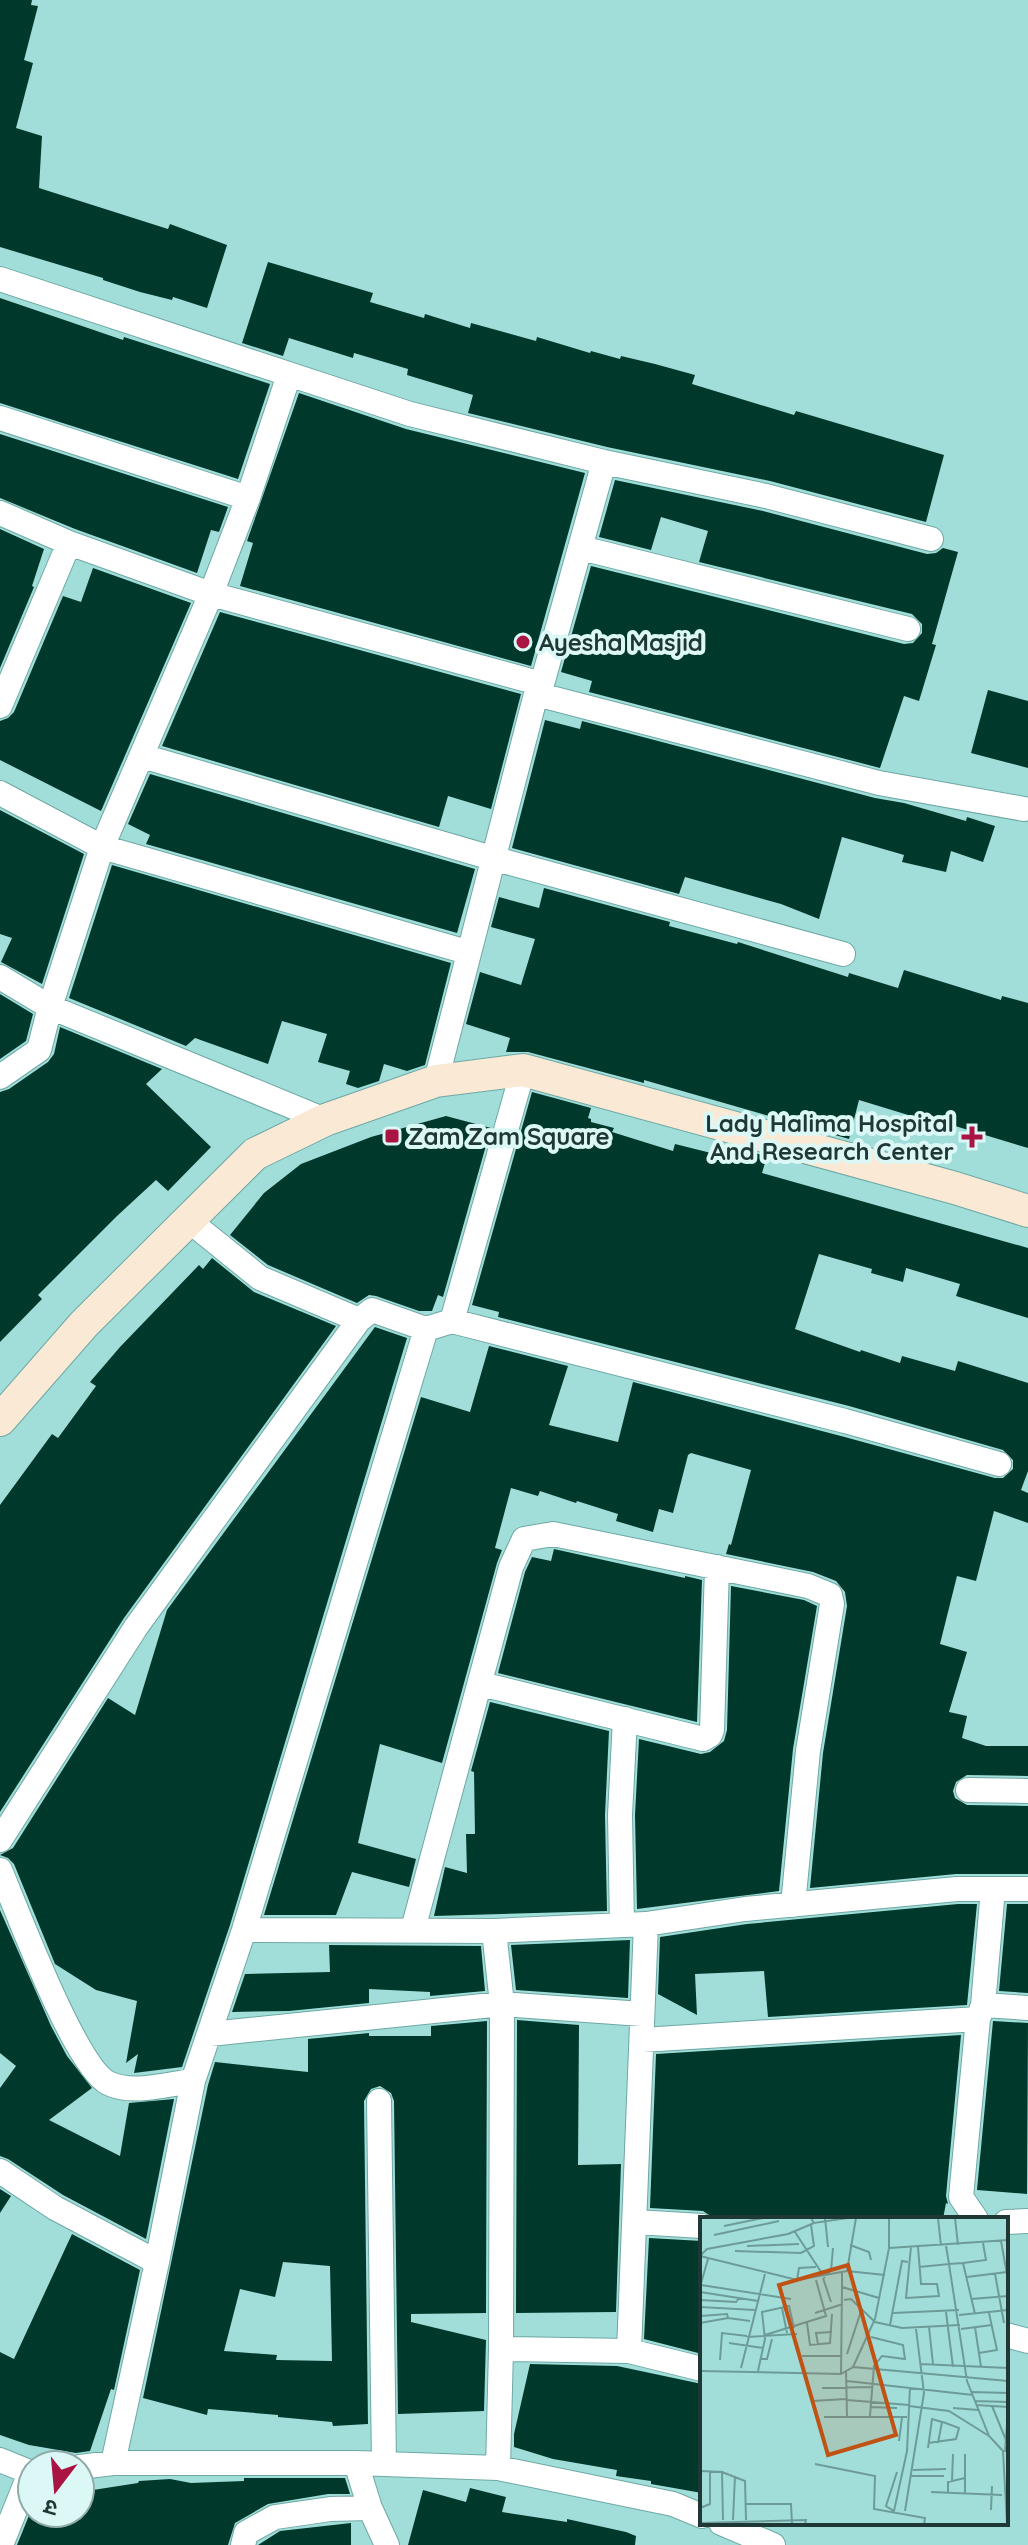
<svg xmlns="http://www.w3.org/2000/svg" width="1028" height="2545" font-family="Quicksand,'Noto Sans Devanagari',sans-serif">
	<rect width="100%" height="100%" fill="#a1deda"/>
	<path fill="#00392c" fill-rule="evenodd" d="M0,0H32L31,5L38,6L24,60L33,63L16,128L42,136L39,188L168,229L170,224L227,245L207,308L173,297L172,300L140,292L103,280V278L0,247Z
		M268,262L373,293L370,302L424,318L425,314L470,328L471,323L536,341L537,337L590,353L591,351L620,359L621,356L655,364L695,375L692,384L794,415L796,411L944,455L926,522L770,481L607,447L468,413L473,395L407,375L408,369L354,353L353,358L289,338L283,356L242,343Z
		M0,298L123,340L124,337L270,384L238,479L0,403Z
		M299,393L406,429L585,473L531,666L240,586L253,543L247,541Z
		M0,434L228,507L219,532L211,530L197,573L75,529L0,498Z
		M615,480L763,511L927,554L936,553L943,548L958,552L932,644L936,645L919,701L904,696L880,768L589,692L592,681L561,672L591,566L904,644L913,643L922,633V624L912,614L699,562L708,531L661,517L651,550L599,537Z
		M0,529L44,549L32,586L34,587L0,668Z
		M93,568L191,603L101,811L0,760V721L8,718L14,712L63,596L81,602Z
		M220,612L521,694L491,809L448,796L439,827L162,746Z
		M988,690L1028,701V768L971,753Z
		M545,720L580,729L582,721L875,798L904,803L966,821L967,817L995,826L983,862L951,851L946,872L902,862L904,855L842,837L819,919L781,904L685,877L679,894L512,848Z
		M150,774L475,869L457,933L146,844L150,835L128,824Z
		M0,810L84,854L42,984L1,962L12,938L0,934Z
		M112,865L451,963L425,1065L407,1071L384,1064L379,1081L358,1088L346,1084L350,1071L318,1062L327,1034L282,1021L268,1064L195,1038L186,1046L69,998Z
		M544,888L670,922L669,926L737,944L738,942L848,977L849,973L898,988L904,970L1001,1000L1002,996L1028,1003V1148L955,1126L954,1129L859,1100L849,1139L644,1080V1083L528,1052H506L510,1038L466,1024L480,972L521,985L535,939L491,927L499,897L539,908Z
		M0,994L33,1014L26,1041L0,1059Z
		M60,1027L162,1069L146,1084L211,1147L168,1191L156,1180L117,1216L38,1295L42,1299L0,1342V1092L9,1089L48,1062L54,1054Z
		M532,1092L591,1108L588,1118L591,1119V1122L614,1128L612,1132L673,1151L675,1144L743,1161L746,1151L767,1156L762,1173L1028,1248V1318L956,1296L960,1284L906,1268L903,1282L871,1273L872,1269L819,1254L795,1329L860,1352L861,1350L900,1363L902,1356L955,1371L958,1361L1028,1383V1471L1021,1490L1028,1493V1523L994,1511L976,1581L957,1576L940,1644L967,1652L949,1712L967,1716L962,1738L986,1746H1028V1776L967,1775L956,1782L953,1791L955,1798L967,1805L1028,1806V1874H956L810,1888L823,1753L847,1606L845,1592L836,1581L813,1572L726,1554L729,1544L731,1545L751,1470L691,1453L688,1455L673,1513L659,1509L653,1532L616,1521L618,1514L577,1501L576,1503L540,1491L538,1496L511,1488L495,1548L502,1550L497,1563L442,1763L380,1744L358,1843L416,1859L409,1887L352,1872L336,1915H264L421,1397L470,1412L489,1346L568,1366L549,1425L618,1442L633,1382L841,1436L995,1478H1003L1013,1469V1460L1003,1450L849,1406L498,1317L499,1312L472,1305Z
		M446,1116L491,1128L443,1297L438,1295L432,1311H419L376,1296L369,1295L357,1303L268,1265L230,1235L264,1193L301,1164L371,1137Z
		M212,1258L254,1292L336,1326L124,1618L0,1812V1505L52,1434L58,1438L96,1386L90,1382L120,1347L199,1265L203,1269Z
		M375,1327L407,1338L230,1925L182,2067L134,2073L138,2054L126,2063L137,2001L96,1990L55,1964L14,1864L8,1858L0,1855L13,1848L108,1698L135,1715L167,1610Z
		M554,1549L685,1578V1576L702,1580L697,1722L498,1673L525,1572L532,1557L551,1561Z
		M731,1586L804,1600L817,1606L793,1749L779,1891L637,1909L635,1815L639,1739L701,1754L710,1752L724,1741L727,1730Z
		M490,1702L609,1731L605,1815L607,1911L434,1916L445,1867L467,1873L466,1834H475L474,1772L471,1771Z
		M958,1904H977L967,2005L768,2017L764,1971L695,1974L697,2015L658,1994L660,1937L747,1924Z
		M1007,1904H1028V1993L999,1991Z
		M0,1910L51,2026L67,2056L92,2088L49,2120L120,2156L129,2103L174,2099L146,2239L63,2195L8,2159L0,2156V2088L16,2066L0,2053Z
		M630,1940L628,1998L516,1990L511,1945Z
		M329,1945L481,1946L485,1991L430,1996V1992L369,1989V2003L289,2011L232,2012L245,1974L330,1972Z
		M517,2020L579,2025L578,2165L621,2164L616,2312L516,2313Z
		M487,2021L486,2313L411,2314V2322L486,2340L484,2411L398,2414L394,2101L391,2093L380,2086L371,2089L364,2101L368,2424L333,2426L332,2422L278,2417V2415L208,2409L207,2415L143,2398L208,2085L215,2062L308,2072V2039L369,2033V2036H431V2026ZM283,2262L330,2266L332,2361L276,2360L277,2355L224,2351L240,2289L275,2297Z
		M993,2021L1028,2023L1027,2194L977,2190Z
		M961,2035L946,2196L948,2204L946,2203L943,2219H715L703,2211L650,2208L656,2054Z
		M0,2189L11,2196L0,2213Z
		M72,2234L140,2270L114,2390L111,2389L90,2451L76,2453L29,2445L0,2435V2352L14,2359Z
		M649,2238L702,2241V2354L644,2339Z
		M530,2364L617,2366L702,2384V2493L651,2484V2481L616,2476L617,2470L553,2459L514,2447V2434Z
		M244,2478H345L350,2494H328L268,2504L235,2523L228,2545H17L30,2513H80V2492L138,2483L139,2481L170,2479L191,2483L244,2481Z
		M470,2488L506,2497L502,2512L567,2522V2519L626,2532L636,2536L635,2545H408L423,2490L466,2502Z
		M351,2523V2545H258L280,2531Z"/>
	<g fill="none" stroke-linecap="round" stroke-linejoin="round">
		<g stroke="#6da8a5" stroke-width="26">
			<path id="street" d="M0,279L410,414L604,462L766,496L931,539
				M0,418L248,498
				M0,513L69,543L211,594L542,684
				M581,548L908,629
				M536,694L879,783L1024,809
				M0,706L69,543
				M142,756L492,858L843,954
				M0,793L102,847L467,952
				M0,977L50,1007L325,1120
				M0,1077L39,1050L50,1007L102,847L211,594L248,498L289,375
				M436,1081L536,694L542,684L604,462
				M187,1219L260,1278L359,1320L372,1310L426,1329
				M452,1321L523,1070
				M481,1684L703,1739L710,1735L712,1730L717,1567
				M968,1790L1028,1791
				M0,1840L136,1627L359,1320
				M0,1870C17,1910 75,2066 108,2083C132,2095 168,2084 193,2081
				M622,1925L620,1815L625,1719
				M413,1929L511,1567L524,1539L553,1534L808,1586L830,1595L832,1604L808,1751L793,1905
				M244,1930L494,1931
				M983,2005L1028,2008
				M210,2034L502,2004L642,2014
				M642,2040L978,2019
				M379,2101L384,2464
				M0,2171L55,2208L157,2262L113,2463
				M976,2219L961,2197L978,2019L983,2005L993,1889
				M635,2222L702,2226
				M1006,2222L1028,2221
				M157,2262L193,2081L244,1930L426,1329L452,1321L845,1421L999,1464
				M1006,2335L1028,2341
				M501,2349L629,2351L702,2369
				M629,2351L646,1924
				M0,2460L32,2473
				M356,2463L370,2508L387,2545
				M80,2467L113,2463H356L498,2468L673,2504L702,2516
				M498,2468L501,2349L502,2004L494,1931L646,1924L745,1909L957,1889H1028
				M721,2523L773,2545
				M1,2545L30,2473
				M243,2545L246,2533L275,2517L330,2509L370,2508"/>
		</g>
		<g stroke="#6da8a5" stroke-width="34">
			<path id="secondary" d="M0,1420L84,1324L255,1154L325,1120L436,1081L523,1070L955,1188L1028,1211"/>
		</g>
		<use href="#street" stroke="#fff" stroke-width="24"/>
		<use href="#secondary" stroke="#fae9d4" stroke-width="32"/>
	</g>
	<g fill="#aa1442" stroke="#dbf8f6" stroke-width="3">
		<circle cx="523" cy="642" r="8"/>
		<rect x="384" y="1128" width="16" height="16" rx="4"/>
		<path d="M968 1125h8v8h8v8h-8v8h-8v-8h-8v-8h8z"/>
	</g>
	<g text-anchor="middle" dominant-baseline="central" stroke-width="8" stroke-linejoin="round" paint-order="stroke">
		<g font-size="24" font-weight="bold" fill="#1f3836" stroke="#dbf8f6" text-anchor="start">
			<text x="539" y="642">Ayesha Masjid</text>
			<text x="954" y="1123" text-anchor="end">Lady Halima Hospital<tspan x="954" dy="28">And Research Center</tspan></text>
			<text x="408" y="1136">Zam Zam Square</text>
		</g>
	</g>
	<g transform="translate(700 2217)">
		<rect width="308" height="308" fill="#a1deda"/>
		<path fill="none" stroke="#6d9c98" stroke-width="2" d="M111,1L114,6L148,1M125,1L128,30M238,1L241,29M255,1L258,28M24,9L63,1M95,15L125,61M14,18L79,4M301,24L308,63M150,28L169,35L171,43M47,29L99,27M246,29L249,47L263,46L286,43L283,26M211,30L206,81L239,79L237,67H221L218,30M189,31L308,23M35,34L101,36L114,29L111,8M0,39L97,63L147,54L185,58M0,39L7,32L88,17L114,6M263,46L275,97M219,50L249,47L267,164L289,219L303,234L307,307M147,54L156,1M142,56V70L179,81M295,57L304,106M124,58L131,54L133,31M267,60L307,55M123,61L131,85M97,63L99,51L116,50M1,68L91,82M0,70L8,42M0,75L58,84M271,82L308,79M0,83L36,85L39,81M144,83L151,82L175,105L202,111L260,108M0,90L55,93M82,91L87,116M246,95L253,150M115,96L143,87M193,96L259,93M259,98L308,93M0,99L27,97L28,101M0,106L28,101L50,104M107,106L110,128L130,126L132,97M190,108L202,44L208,45M229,110L233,147M275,110L281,150M261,112L292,108M65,118L126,99L116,63M47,120L97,117M29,126L63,131M118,127L116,116L132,115M279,136L297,133L289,96M147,137L161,94M102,139H141M61,142H67L72,122M20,143L22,116L47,119M220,147L308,151M153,150L308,164M41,151L65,57M0,154L141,157L153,150L175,102L189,31V1M58,154L65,122L62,95L89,89L94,111M146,154L147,199M141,157L142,70M147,164L273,178M122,171L172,170M272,175L308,176M147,183L209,188M112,184L146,182M275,184L308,185M277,188L308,190M209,189L249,194L289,219M292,189L306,223M170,190L197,191M253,191L278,193M170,199L174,149L182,139L205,142L203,128L171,120M124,200H207M199,224L202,200M228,226L256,222L259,211L243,205M228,231L232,202L242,205L238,226M305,235L308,192M115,247L175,259L174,292L225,301L224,307M213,253L246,252M0,254L22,255L23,303M22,255L45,264L46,303M197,255L186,289L194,294L207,234L210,170M211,259H244M252,264L253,237M231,275L302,278M248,276V265L265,261M265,276V237M46,287H91L92,307M0,291L10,287V255M291,293L292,269M205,294L224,176L216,112M33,303L35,259M0,306L106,303L105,307"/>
		<path fill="#c05214" fill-opacity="0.15" stroke="#c05214" stroke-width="4" d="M148,48L196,218L128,238L79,68Z"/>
		<rect width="308" height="308" fill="none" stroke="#1f3836" stroke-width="4"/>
	</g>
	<g transform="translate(56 2489) rotate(196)"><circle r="38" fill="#dbf8f6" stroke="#90aba9" stroke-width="2"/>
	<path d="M0-6L14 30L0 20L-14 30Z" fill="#aa1442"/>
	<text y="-12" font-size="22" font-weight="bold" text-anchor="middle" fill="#1f3836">उ</text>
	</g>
</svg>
